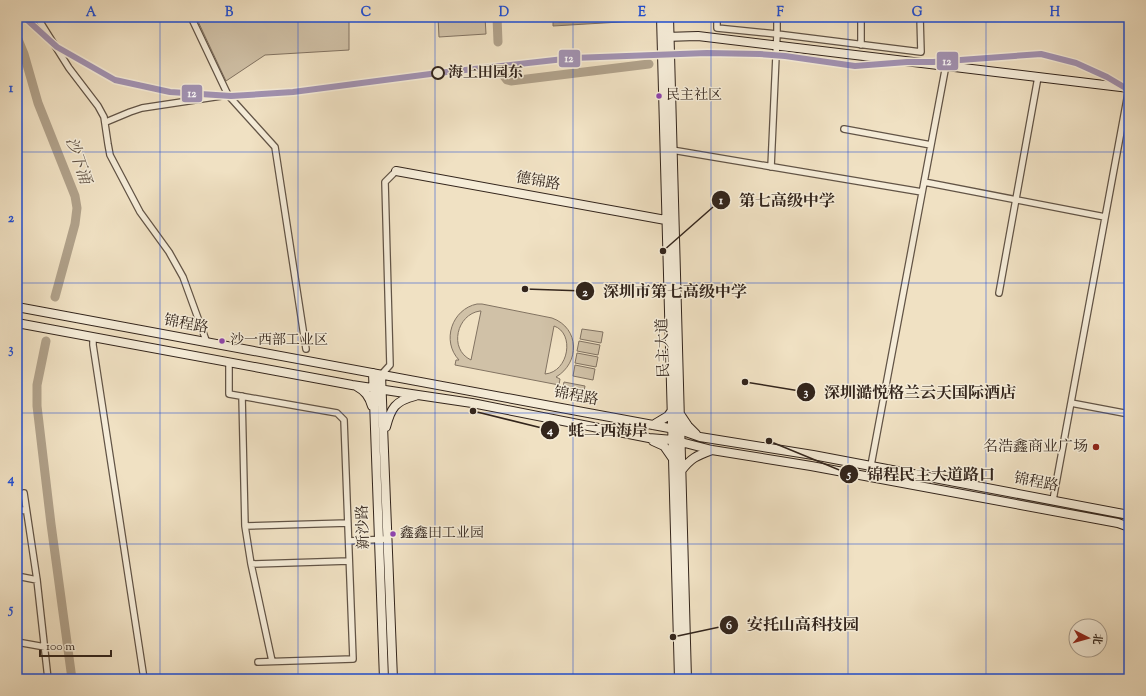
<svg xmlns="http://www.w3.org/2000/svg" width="1146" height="696" font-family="'Sorts Mill Goudy','Noto Serif SC',serif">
	<rect width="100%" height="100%" fill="#f0e1c3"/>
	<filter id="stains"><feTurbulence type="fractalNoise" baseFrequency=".005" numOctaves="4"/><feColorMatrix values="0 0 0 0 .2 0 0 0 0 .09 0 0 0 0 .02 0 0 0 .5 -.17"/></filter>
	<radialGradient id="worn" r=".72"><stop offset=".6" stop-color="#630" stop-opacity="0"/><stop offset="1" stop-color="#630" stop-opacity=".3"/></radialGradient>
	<path fill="#d0c1a7" stroke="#827362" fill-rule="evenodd" d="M196,17H349V50L265,55L226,81Z
		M438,17H485L486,34L439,37Z
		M477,304H482L552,318C580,328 580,363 556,377L560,379L559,385L455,365L456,360H459C441,341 452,309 477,304ZM480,311H481L471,360C448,349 457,314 480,311ZM554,326C575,333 569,372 545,374Z
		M582,329L603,332L601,343L580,339Z
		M579,341L600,345L598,355L577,351Z
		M577,353L598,357L596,367L575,363Z
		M575,365L595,369L593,380L573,376Z
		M564,382L585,386L583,396L562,392Z"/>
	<path fill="#b0a18a" stroke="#7e6f5e" d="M553,17H638L637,21L553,26Z"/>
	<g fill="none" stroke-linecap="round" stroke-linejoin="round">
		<path stroke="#726353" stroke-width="1" d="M557,17V21L559,22L634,17"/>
		<path stroke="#b0a18a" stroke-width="9" d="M497,17L498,42
			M17,37L24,54L38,103L75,196L77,208L75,224L55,297
			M504,76L507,80L511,81L649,64
			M46,341L37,385V406L51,524L72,679"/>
		<g stroke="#625446" stroke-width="8">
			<path id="street" d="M37,17L69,68L98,106L104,117L108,144L110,155L140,212L169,252L183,277L207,343
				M191,17L228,95
				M717,17V28L777,34L921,52L920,17
				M861,17V45
				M106,122L130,112L142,108L228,95L275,147L306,349
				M844,129L931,145
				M672,150L922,192
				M771,167L777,34V17
				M924,182L1105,217
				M999,293L1038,77
				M93,337V345L144,679
				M229,363V394L337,413L344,420L353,659L258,662
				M381,375L390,365L385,182L396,171
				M242,396L245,526L251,564L272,661
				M1071,403L1129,414
				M869,476L946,65
				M24,493L37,580L48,679
				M1053,500L1129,88
				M17,509L26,511
				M245,526L348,523
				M349,541L387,539
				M251,564L349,561
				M17,576L37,580
				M17,642L45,647"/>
		</g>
		<g stroke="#33251c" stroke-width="10">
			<path id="secondary" d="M661,17L679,679
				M669,17L687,679
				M664,37L698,36L1129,88
				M396,171L671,221
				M17,307L680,430L700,437L813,455L1129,515
				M17,323L352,385L418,395L472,403L649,438L673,440L712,450L811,466L1118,523L1129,527
				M373,373L384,679
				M381,375L393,679
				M356,386C365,391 369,396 372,406
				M680,414L688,426L696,434
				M653,425L668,416L673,409
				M386,427C391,408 395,401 415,396
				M653,441L664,446L673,459
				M681,471C691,458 696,456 712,450"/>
		</g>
		<use href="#street" stroke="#f5ecd8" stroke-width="5.5"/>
		<use href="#secondary" stroke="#f5ecd8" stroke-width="8"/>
		<g stroke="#f5ecd8" stroke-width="9">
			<path id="metro-1" d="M24,17L57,47L115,80L170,92L231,96L293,92L438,73L573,58L707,53L760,54L785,56L855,66L907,62H933L1041,54L1076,63L1107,77L1129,90"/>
		</g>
		<use href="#metro-1" stroke="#a192b2" stroke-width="6"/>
	</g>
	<path fill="none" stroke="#1d4ed8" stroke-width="1" stroke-opacity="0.55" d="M160,17V679M298,17V679M435,17V679M573,17V679M711,17V679M848,17V679M986,17V679M17,152H1129M17,283H1129M17,413H1129M17,544H1129"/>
	<circle fill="#f5ecd8" stroke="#33251c" stroke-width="2" cx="438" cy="73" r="6"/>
	<g fill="#8e44ad" stroke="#f5ecd8" stroke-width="1.5">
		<circle cx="659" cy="96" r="3.5"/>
		<circle cx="222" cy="341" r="3.5"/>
		<circle cx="393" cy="534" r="3.5"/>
	</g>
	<circle fill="#8f2418" stroke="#f5ecd8" stroke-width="1.5" cx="1096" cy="447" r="4"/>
	<g text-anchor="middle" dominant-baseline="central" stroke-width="3" stroke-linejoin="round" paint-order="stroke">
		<g font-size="14" fill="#33251c" stroke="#f5ecd8" text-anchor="start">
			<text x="666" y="96">民主社区</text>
			<text x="230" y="341">沙一西部工业区</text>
			<text x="400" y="534">鑫鑫田工业园</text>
		</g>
		<g font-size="15" font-weight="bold" fill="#33251c" stroke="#f5ecd8" text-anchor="start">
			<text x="448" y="73">海上田园东</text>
		</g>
		<g font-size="15" fill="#33251c" stroke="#f5ecd8">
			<text transform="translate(538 182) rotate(10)">德锦路</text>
			<text transform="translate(186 325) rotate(11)">锦程路</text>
			<text transform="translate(664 348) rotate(-92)">民主大道</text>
			<text transform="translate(576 397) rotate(11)">锦程路</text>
			<text transform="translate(1036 483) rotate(11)">锦程路</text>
			<text transform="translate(364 527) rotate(-92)">新沙路</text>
		</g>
		<g font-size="15" fill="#33251c" stroke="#f5ecd8" text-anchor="end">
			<text x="1088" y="447">名浩鑫商业广场</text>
		</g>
		<g font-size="16" font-style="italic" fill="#5f5042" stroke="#f5ecd8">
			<text transform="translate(77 161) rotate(71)">沙下涌</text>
		</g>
	</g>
	<path fill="none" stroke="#33251c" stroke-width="1.5" d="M663 251L721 200M525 289L585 291M745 382L806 392M473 411L550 430M769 441L849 474M673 637L729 625"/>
	<g fill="#33251c" stroke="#f5ecd8" stroke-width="1.5">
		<circle cx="663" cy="251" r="4"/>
		<circle cx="525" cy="289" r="4"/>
		<circle cx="745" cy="382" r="4"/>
		<circle cx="473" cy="411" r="4"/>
		<circle cx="769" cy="441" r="4"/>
		<circle cx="673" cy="637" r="4"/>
		<circle cx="721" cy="200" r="10"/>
		<circle cx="585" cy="291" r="10"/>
		<circle cx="806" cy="392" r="10"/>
		<circle cx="550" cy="430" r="10"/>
		<circle cx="849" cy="474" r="10"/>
		<circle cx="729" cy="625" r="10"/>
	</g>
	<g font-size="12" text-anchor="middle" font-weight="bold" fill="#fff">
		<text x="721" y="204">1</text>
		<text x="585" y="296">2</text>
		<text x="806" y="396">3</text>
		<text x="550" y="434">4</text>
		<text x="849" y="478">5</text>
		<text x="729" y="629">6</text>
	</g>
	<g font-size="16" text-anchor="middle" font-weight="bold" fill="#33251c" stroke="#f5ecd8" stroke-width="3" stroke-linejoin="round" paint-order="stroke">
		<text x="787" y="206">第七高级中学</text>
		<text x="675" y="297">深圳市第七高级中学</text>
		<text x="920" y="398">深圳澔悦格兰云天国际酒店</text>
		<text x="608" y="436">蚝二西海岸</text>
		<text x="931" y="480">锦程民主大道路口</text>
		<text x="803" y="630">安托山高科技园</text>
	</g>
	<g stroke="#f5ecd8" stroke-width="1.5">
		<rect x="558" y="49" width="23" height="19" rx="4" fill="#a192b2"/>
		<rect x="936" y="51" width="23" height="20" rx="4" fill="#a192b2"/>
		<rect x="181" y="84" width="22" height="19" rx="4" fill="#a192b2"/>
	</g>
	<g font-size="11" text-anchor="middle" font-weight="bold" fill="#fff">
		<text x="569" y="62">12</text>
		<text x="947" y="65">12</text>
		<text x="192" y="97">12</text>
	</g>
	<rect width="1146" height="696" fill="none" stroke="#f0e1c3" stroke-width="44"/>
	<g transform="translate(1088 638) rotate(96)"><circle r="19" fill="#f5ecd8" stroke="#a79c8d"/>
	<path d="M0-3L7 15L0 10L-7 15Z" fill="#8f2418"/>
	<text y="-6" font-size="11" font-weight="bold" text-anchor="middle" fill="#33251c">北</text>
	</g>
	<path d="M40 650v6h71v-6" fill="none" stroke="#33251c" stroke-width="2"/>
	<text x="46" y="650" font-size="12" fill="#33251c" stroke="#f5ecd8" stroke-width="3" paint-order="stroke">100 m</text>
	<rect x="22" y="22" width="1102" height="652" fill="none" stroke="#1d4ed8" stroke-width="1.5"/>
	<g font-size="13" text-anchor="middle" font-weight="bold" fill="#1d4ed8">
		<text x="91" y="16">A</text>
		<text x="229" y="16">B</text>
		<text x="366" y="16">C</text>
		<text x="504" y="16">D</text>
		<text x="642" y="16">E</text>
		<text x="780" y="16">F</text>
		<text x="917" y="16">G</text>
		<text x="1055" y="16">H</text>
		<text x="11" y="92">1</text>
		<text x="11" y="222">2</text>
		<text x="11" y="353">3</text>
		<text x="11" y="483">4</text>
		<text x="11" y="613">5</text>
	</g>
	<rect width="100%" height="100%" filter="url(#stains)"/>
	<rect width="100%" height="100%" fill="url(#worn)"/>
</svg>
